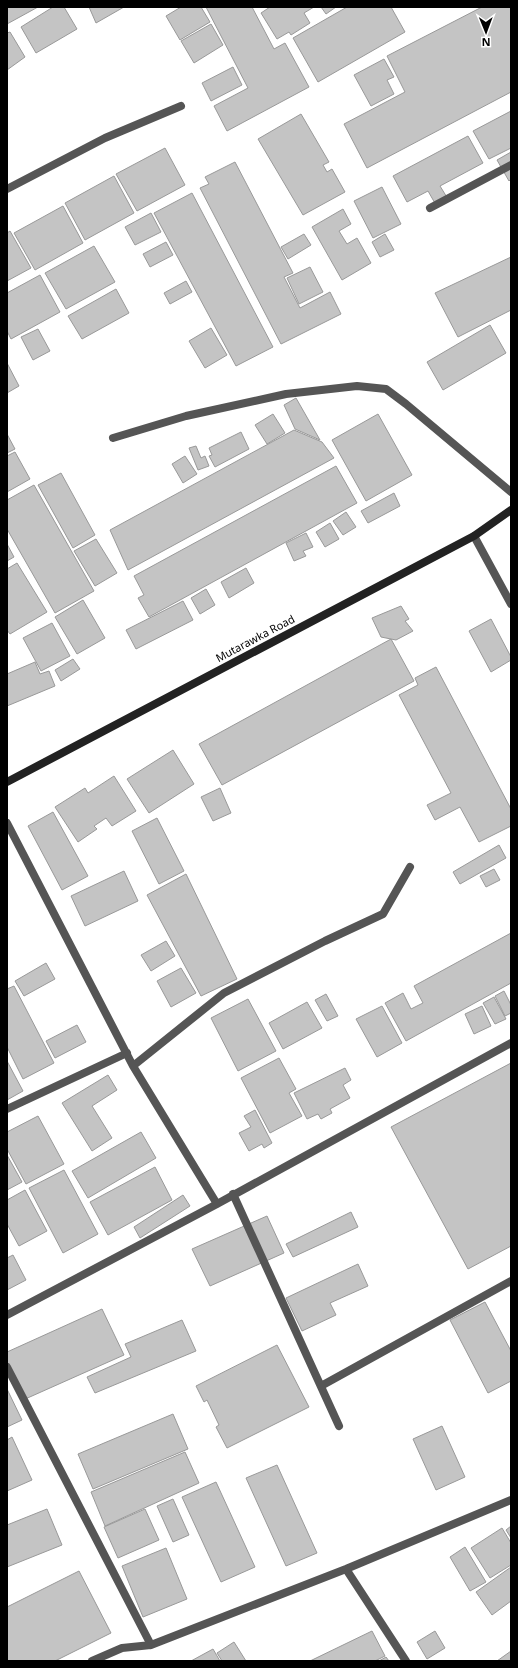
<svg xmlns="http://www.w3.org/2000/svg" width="518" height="1668" font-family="'Noto Sans',sans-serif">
	<rect width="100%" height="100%" fill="#fff"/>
	<path fill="#c4c4c4" stroke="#999" d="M7,7H38L7,24Z
		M53,7H64L77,29L36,53L21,27Z
		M89,7H124L96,23Z
		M181,7H201L210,22L180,40L166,16Z
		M206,7H252L274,49L285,43L309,87L227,131L214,106L248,88Z
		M270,7H314L304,13L310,23L291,35L289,32L277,39L261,13Z
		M321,7H336L326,14Z
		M347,7H391L405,32L318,82L293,38Z
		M482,7H511V92L367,168L344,124L405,92L387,56Z
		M211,24L223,45L194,63L181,41Z
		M10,32L25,57L7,70V33Z
		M384,59L394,77L387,80L394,94L371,106L354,75Z
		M233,67L242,85L211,101L202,83Z
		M511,111V148L489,159L473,131Z
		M301,114L329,162L323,165L327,172L332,169L345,192L303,215L258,139Z
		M468,136L483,163L440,186L448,199L436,205L428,191L407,202L393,176Z
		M165,148L185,185L137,211L116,174Z
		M511,152V179L509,181L497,160Z
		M235,162L293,273L284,277L300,308L330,292L341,314L281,344L200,188L209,184L205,177Z
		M114,176L134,213L85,240L65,203Z
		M382,187L401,224L373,238L354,201Z
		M192,193L273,347L236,366L154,213Z
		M63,206L83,243L35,270L14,233Z
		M343,209L351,224L339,231L347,244L357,238L371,263L342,280L312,227Z
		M151,213L161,232L135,245L125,227Z
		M10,231L31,268L7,281V233Z
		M304,234L311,245L288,259L281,247Z
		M385,234L394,250L380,257L372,242Z
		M166,242L173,255L150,267L143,254Z
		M94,246L115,282L66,309L45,273Z
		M511,257V310L458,337L435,293Z
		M310,267L323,292L299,304L287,278Z
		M40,275L60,312L11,339L7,331V293Z
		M186,281L192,292L170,304L164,293Z
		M116,289L129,313L82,339L68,316Z
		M490,325L506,353L443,390L427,362Z
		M211,328L227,355L205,368L189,341Z
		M38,329L50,351L33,360L21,337Z
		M7,363L19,386L7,393Z
		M296,398L320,440L295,429L284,405Z
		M273,414L285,433L267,444L255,425Z
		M378,414L412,475L366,501L332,440Z
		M294,430L322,442L334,458L128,570L110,530Z
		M241,432L249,449L215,467L209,456L212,455L209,448Z
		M7,434L15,449L7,453Z
		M196,446L201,458L205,456L209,466L198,470L189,448Z
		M15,452L30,479L7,492V456Z
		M185,456L197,474L183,483L172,464Z
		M336,466L357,503L149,617L138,598L144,595L134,576Z
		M61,473L95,535L73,548L38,485Z
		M34,485L94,591L55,613L7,529V500Z
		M394,493L400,506L368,523L361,511Z
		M346,512L356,527L343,535L333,521Z
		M330,523L339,539L325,547L316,532Z
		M306,533L313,547L303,551L306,556L294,561L286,543Z
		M96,539L117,573L95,586L74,551Z
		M7,544L14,557L7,561Z
		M17,563L47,612L10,634L7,630V569Z
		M246,568L254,583L229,598L221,582Z
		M206,589L215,605L200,614L191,598Z
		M83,600L105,638L77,654L55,617Z
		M183,601L193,620L136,649L126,630Z
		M401,606L409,619L405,621L413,631L396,640L381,637L372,618Z
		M491,619L511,657V660L491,672L469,631Z
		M52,623L70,656L41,671L23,638Z
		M391,639L414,681L222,785L199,744Z
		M73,659L80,669L61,681L55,670Z
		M35,662L40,674L49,671L55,686L7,706V674Z
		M436,667L511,809V826L479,842L460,807L435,820L427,805L451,793L399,695L418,685L415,678Z
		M173,750L194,784L149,813L127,779Z
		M114,776L136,811L112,826L106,818L94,826L97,829L78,842L55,807L85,788L88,793Z
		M220,788L231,813L213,821L201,797Z
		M53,812L88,876L62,890L28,826Z
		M157,818L184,871L159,884L132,831Z
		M499,845L506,858L460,884L453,872Z
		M494,869L500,880L486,887L480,876Z
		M124,871L138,901L85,926L71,896Z
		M186,874L237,979L201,996L147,895Z
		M511,933V983L406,1041L385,1003L403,993L411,1009L423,1003L414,986Z
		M166,941L175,956L151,971L141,955Z
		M46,963L55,979L24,996L15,981Z
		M181,968L196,993L171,1007L157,981Z
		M14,986L54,1063L23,1079L7,1047V989Z
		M504,991L511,1005V1013L505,1016L495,996Z
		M326,994L338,1016L327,1021L315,1000Z
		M494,997L506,1019L495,1024L483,1003Z
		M248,999L276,1051L238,1071L211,1018Z
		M307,1002L322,1028L283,1049L269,1023Z
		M382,1006L402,1043L377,1057L356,1019Z
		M482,1006L491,1026L474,1034L465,1014Z
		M77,1025L86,1042L55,1058L46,1041Z
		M279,1058L296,1089L289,1093L302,1116L270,1133L241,1078Z
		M7,1061L23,1091L7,1100Z
		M511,1063V1246L468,1269L391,1127Z
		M345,1068L351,1080L343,1085L350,1098L330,1109L332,1113L321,1119L318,1114L307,1119L294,1093Z
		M108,1075L117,1090L92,1106L112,1138L92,1151L62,1103Z
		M255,1110L272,1143L264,1148L262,1144L249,1151L239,1133L251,1127L244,1116Z
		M38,1116L64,1164L26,1184L7,1149V1132Z
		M141,1132L156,1158L88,1198L72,1171Z
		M7,1155L22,1182L7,1190Z
		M155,1167L172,1200L108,1235L90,1202Z
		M64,1170L98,1234L63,1253L29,1188Z
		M25,1190L47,1231L19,1246L7,1224V1200Z
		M183,1195L190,1206L140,1238L134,1227Z
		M351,1212L358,1227L293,1257L286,1244Z
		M267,1216L284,1253L210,1286L192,1249Z
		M13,1255L26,1280L7,1290V1258Z
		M358,1264L368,1286L330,1303L336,1315L302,1331L286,1298Z
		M485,1302L511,1351V1381L488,1393L450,1320Z
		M102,1309L124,1355L23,1400L7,1365V1352Z
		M182,1320L196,1351L95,1393L87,1377L131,1357L125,1344Z
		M277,1345L309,1407L227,1448L216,1427L219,1425L207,1400L204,1402L196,1386Z
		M7,1389L22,1420L7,1427Z
		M173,1414L188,1449L93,1489L78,1454Z
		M442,1426L465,1477L436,1490L413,1439Z
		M12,1437L32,1480L7,1491V1440Z
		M185,1452L199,1483L105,1526L91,1492Z
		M277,1465L317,1553L286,1566L246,1478Z
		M216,1482L255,1567L221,1582L182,1497Z
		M173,1499L189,1535L173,1542L157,1506Z
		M47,1509L62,1545L7,1567V1525Z
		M145,1509L159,1540L118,1558L104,1527Z
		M511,1526V1538L506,1530Z
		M502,1528L511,1543V1565L490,1578L471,1548Z
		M465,1547L486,1582L470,1591L450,1557Z
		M166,1548L187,1599L143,1617L122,1566Z
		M511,1567V1601L492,1615L476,1592Z
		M79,1571L111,1633L55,1661H7V1607Z
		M372,1631L385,1656L375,1661H310Z
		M435,1631L445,1648L427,1659L417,1642Z
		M234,1642L246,1661H222L217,1653Z
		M213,1649L220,1661H191Z
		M511,1651V1661H497Z
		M386,1657L389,1661H379Z"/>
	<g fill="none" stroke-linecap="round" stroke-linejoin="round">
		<path stroke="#555" stroke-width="8" d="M430,208L511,165"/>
		<path stroke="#555" stroke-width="8" d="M7,189L105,138L181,106
			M113,438L186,416L286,394L357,386L386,389L406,404L511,492
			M474,536L511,604
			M7,823L133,1066L217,1204
			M133,1066L224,993L325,941L383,914L410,867
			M7,1109L127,1053
			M233,1194L339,1426
			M7,1315L217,1204L511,1043
			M7,1367L151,1645
			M321,1386L511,1281
			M346,1569L406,1661
			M92,1661L122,1648L151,1645L346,1569L511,1500"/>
		<path stroke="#222" stroke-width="8" d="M7,782L474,536L511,510"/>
	</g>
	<g text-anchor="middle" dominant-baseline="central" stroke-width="4" stroke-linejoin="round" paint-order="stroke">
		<g font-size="11" fill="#000" stroke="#fff">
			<text transform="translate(255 638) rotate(-28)">Mutarawka Road</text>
		</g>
	</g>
	<rect width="518" height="1668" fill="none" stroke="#000000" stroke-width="16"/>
	<g transform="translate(486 32) rotate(179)" stroke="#ffffff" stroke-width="3" paint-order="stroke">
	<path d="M0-3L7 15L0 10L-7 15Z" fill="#000000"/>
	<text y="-6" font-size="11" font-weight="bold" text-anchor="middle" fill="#000000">N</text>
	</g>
</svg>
